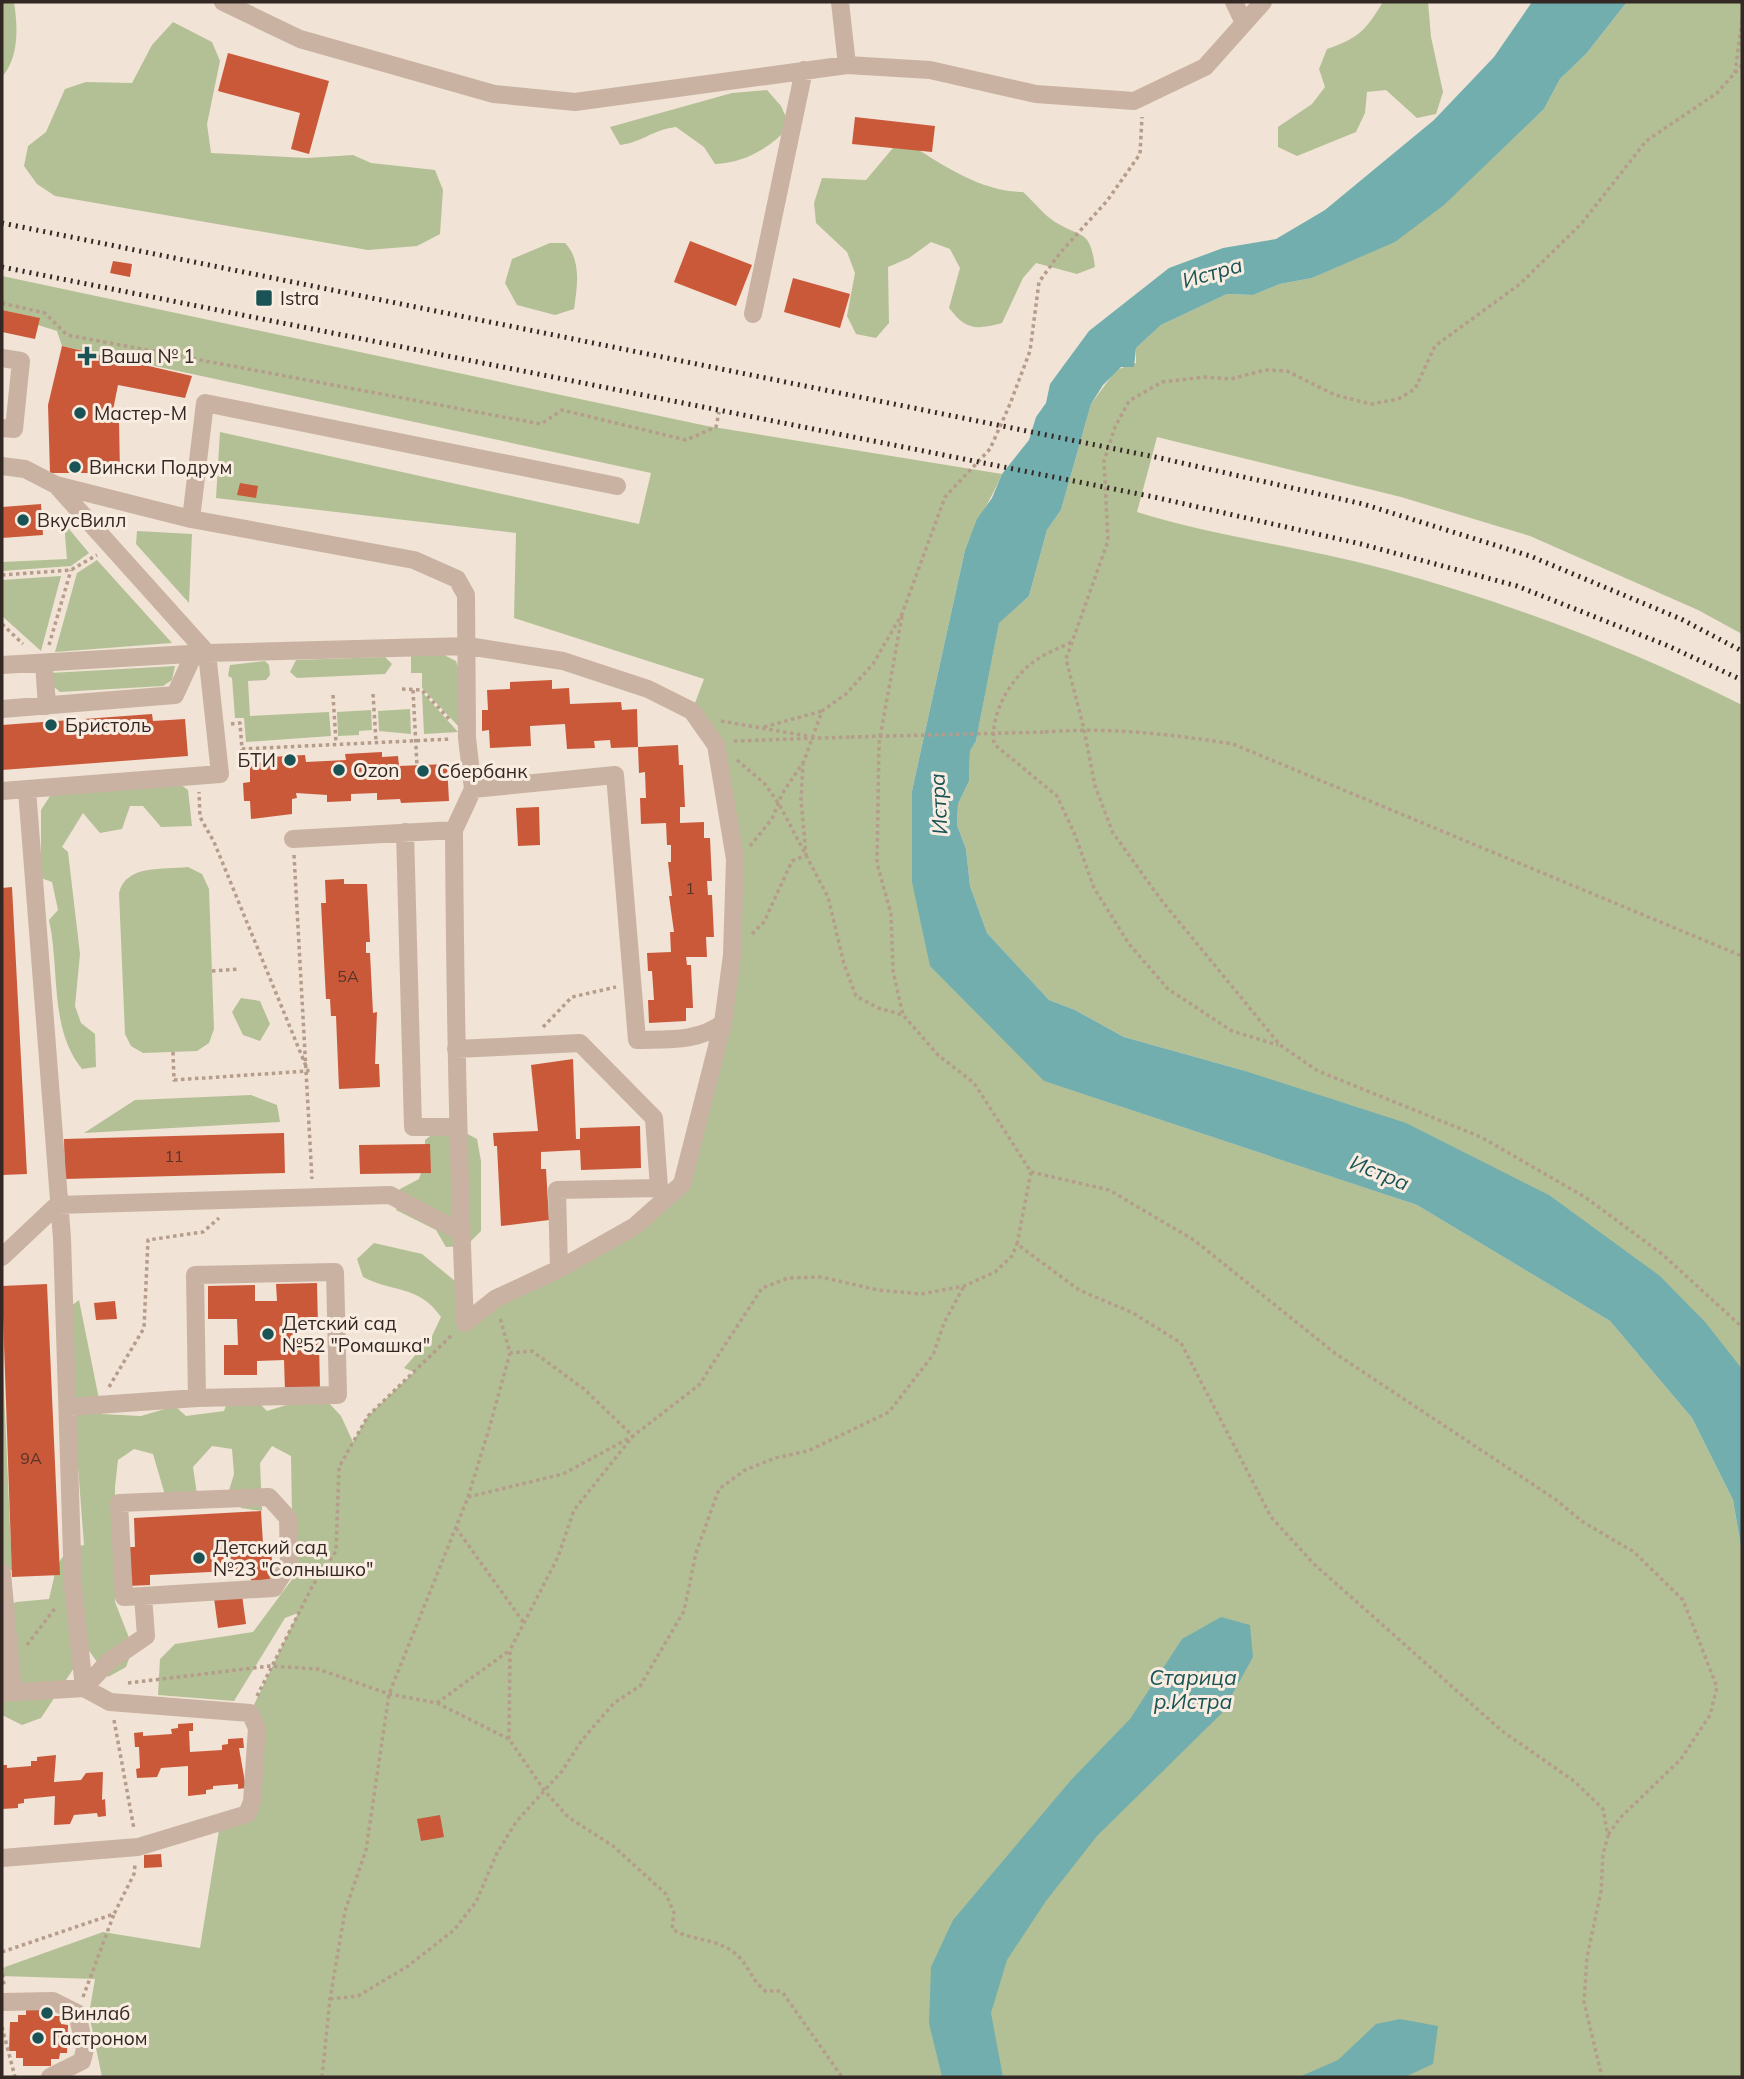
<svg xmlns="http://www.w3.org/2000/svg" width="1744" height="2079" font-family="Mulish,sans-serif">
	<rect width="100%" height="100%" fill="#f1e3d5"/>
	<path fill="#b3c095" d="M2,2H14C18,28 19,57 2,77Z
		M1383,2H1428L1431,37L1443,92L1436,114L1417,118L1386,90L1367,92L1365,113L1356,132L1297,156L1278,147V127L1312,104L1325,87L1319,69L1327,49C1359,38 1366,30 1383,2Z
		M1627,2H1742V634L1698,610L1530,536L1401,497L1157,437L1137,512C1217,537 1303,547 1385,569C1510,603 1627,647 1742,705V1369L1242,1070L1124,1037L1075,1010L1049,1000L987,933L970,886L966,849L957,825L958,804L969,781L970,751L976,741L999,622L1029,596L1047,530L1061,510L1091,404L1116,370L1136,363V348L1161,325L1227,294L1253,295L1280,284L1312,278L1395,241L1444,204L1544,109L1560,79L1586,54Z
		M173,22L212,42L220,61L207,124L211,153L307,158L353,155L371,163L435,170L443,190L440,234L417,246L368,250L55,196L37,184L24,166L28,146L46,132L65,89L86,82L132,83L152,45Z
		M767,90L781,106L790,126C770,148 745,163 715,164L704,147L676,127C651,130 644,142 620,145L610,127L732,93Z
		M914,147C947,168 984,192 1023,192C1033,201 1044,215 1055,222C1083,239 1090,229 1095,267L1077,274L1036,263L1023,278L1002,323C975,330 966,330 949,308L960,268L950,249L931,242L909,258L888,267L889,323L876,338L856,334L847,316L855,273L847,252L816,223L814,203L822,178L866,180L893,148Z
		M550,243H565C582,260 577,288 574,309L555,315L517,305L505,283L512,259Z
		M2,276L707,426L1002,474C991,500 975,523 965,550L912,791L1045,1081L1417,1205L1610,1321L1692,1418L1733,1500L1742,1553V2077H102L89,2014L95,1979L2,1976L5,1967L103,1932L200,1948L220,1824L246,1814L250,1713L298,1613L285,1618L234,1701L158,1695L160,1659L175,1644L253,1632L293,1578L291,1456L272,1446L260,1463L262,1511L241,1508L228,1494L234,1474L232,1449L212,1446L193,1467L199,1508L165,1495L153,1454L134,1449L118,1460L115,1487V1602L133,1648L126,1667L108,1677L87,1648L41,1718L22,1725L2,1715V1609L16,1602L49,1599L57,1565L69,1548L84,1545L66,1310L79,1300L102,1414L141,1416L175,1406L186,1416L224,1411L231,1391L252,1396L267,1411L293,1403L327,1401L341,1416L353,1442L368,1416L414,1372L404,1368L432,1336L441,1317C419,1285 394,1293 363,1277L357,1259L374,1243L422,1254L461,1286L466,1321L559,1269L682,1184L713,1064L735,859L716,745L692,711L704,679L514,618L516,533L216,498L220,432L639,524L651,473L62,346L57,331L38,325L39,318L2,310Z
		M64,523L89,553L71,566L2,571V562L67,559Z
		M137,531L192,534L189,603L136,544Z
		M97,560L172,643L55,652L77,573Z
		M61,576L41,651L2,616V580Z
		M444,655L456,661L461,677L460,728L422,688V673H411V656Z
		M385,657L392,664L385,674L297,678L290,672L296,660Z
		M265,661L269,665L270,675L266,680L248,681L250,716L329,712L331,736L246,742L244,718H235L232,678L228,676L230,665Z
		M175,666L172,680L163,686L60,692L52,685L50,673Z
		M422,692L458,732L424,734Z
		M410,709L411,734L379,731L378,711Z
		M371,710L372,730L359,731V735L338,736L337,712Z
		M176,781L188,790L192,826L161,827L143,806H130L122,829L100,833L83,813L62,847L68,852L80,954L75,1006L81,1023L95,1034L96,1067L82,1069C49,1029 60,969 49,920L58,910L52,882L41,878V810L50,796Z
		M188,867L202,874L209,889L214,1029L209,1043L197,1051L143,1053L131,1046L125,1034L119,893C126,864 163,870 188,867Z
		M241,998L260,1001L270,1024L260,1041L243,1035L232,1012Z
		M251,1095L277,1105L280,1122L84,1133L135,1100Z
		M447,1123L477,1139L481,1161V1231L466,1246L446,1247L436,1230L396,1210L400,1189L419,1179L425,1161V1140Z
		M2,1347L12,1570H2Z"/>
	<path fill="#73aeaf" d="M1532,2H1627L1586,54L1560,79L1544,109L1444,205L1395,242L1312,278L1280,284L1253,295L1227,294L1161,325L1136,348L1134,367H1121L1103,385L1091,404L1061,510L1047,530L1029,596L999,623L976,741L970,751L969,781L958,804L957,825L966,849L970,886L987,933L1049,1000L1075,1010L1124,1037L1242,1070L1406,1123L1549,1195L1660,1276L1706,1323L1742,1369V1553L1733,1500L1692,1418L1610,1321L1417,1205L1044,1081L930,966L912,882V791L965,550L977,519L992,498L1002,474L1029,440L1036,417L1046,403L1050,384L1089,331L1169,268L1223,248L1276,239L1325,210L1434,120L1494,57Z
		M1221,1617L1250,1625L1253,1657L1222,1713L1097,1836L1046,1901L1007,1960L991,2013L1003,2077H942L929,2023L931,1967L953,1920L1071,1780L1130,1719L1182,1639Z
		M1400,2019L1438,2026L1433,2064L1405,2077H1299L1338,2060L1376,2024Z"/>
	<path fill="#ca593a" d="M228,53L329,81L309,154L291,149L300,113L218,91Z
		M855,117L935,126L932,152L852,144Z
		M690,241L752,265L736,306L674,282Z
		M113,261L132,264L130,277L110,273Z
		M793,278L850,294L840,328L784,312Z
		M2,310L40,318L35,339L2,332Z
		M62,346L192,376L185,398L118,385L111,420L119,421L120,473H50L48,405Z
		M240,483L258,486L256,498L237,495Z
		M41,504L43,535L2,538V507Z
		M552,680V689L569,688L570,704L621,702L622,710L637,709L638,747L678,745L679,765H683L685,807H680V823L704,822V838H710L712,881H707L708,895H712L714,937H706L707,957H686L687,965H691L693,1008H686V1021L649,1023L648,1000H654L652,971H648L647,953L671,952L670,932H674L669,896H672L668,862H671V845H667L666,823L641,824L640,798H646L645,772L639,773L638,747L611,748L610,740L594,741L595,748L567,749L565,724L530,726L531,746L490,748L489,730L482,731V710H488L487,690L510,689V682Z
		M152,714L153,721L185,719L188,756L2,770V725Z
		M382,752V757L398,756L399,766L447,764L449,801L401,803L400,799L377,800V793L351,794V801L327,802V795L296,793L297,798L292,799V814L251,819L250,801H244L243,783L250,782V763L270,762V757L305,755L306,762L346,760L345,754Z
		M539,807L540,845L518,846L516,808Z
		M344,879V884H367L370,942H366V953H370L373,1013L377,1012L375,1064H379L380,1087L339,1089L336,1016H331L330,999H326L321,903H326L325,880Z
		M12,887L27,1174L2,1175V888Z
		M573,1059L576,1139H580V1128L640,1126L641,1168L581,1170L580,1150L541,1152V1169H546L549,1220L501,1226L497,1146H494L493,1133L538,1131L531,1065Z
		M284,1133L285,1173L65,1179L64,1139Z
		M430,1144L431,1173L360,1174L359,1145Z
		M317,1283L318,1326H298V1343L319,1342L320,1390L285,1391L284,1360L257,1361V1375H224V1345H238L237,1319H208V1286L255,1285V1301H277L276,1284Z
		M47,1284L60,1575L12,1577L2,1286Z
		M115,1301L117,1319L96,1320L94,1303Z
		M261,1511L263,1544H271L273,1579L251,1581L250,1570L150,1575V1585L127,1586L125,1547H135L134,1518Z
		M242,1595L246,1624L218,1628L214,1598Z
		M193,1723V1731H189L190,1752L222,1750V1745L228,1744V1739L243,1738L244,1748H239L246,1788L238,1789V1784L213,1786V1789L206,1790V1794L188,1796V1766L161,1768L157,1777L137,1778L136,1769L140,1768L139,1747H135L134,1733L143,1732V1736L172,1734L171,1729L178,1728V1724Z
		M56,1755L54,1782L81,1780L86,1773L103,1772L102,1800L105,1799L106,1816L98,1817L97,1813L74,1815L70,1824L54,1825L55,1796L24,1799V1803L18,1804V1808L2,1809V1765H7V1768L31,1766V1761H37V1757Z
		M440,1815L444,1837L421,1841L417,1819Z
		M161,1854L162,1867L144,1868V1855Z
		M26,2008L53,2009V2016H61V2024L68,2025L67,2053H60L59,2059H51V2066H23V2058H16V2051H9L10,2022H18V2015H26Z"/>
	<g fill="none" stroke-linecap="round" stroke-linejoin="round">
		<path stroke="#b59c8b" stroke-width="3.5" stroke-dasharray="3.5 3.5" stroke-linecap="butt" d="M1742,65L1717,93L1646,141L1582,223L1520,284L1435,346L1415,389L1398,399L1371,404L1335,395L1287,371L1265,370L1231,379L1205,377L1162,382L1129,401L1115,427L1104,461L1108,541L1066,659L1084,729L1095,786L1113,833L1162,901L1280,1045L1318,1071L1481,1137L1585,1197L1662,1254L1742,1327
			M1735,73L1742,20
			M2,303L45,313L67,335L541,424L562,410L686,440L716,427L719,412
			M2,575L71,570L97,555
			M902,616L879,743L877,863L891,914L893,971L903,1015
			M2,624L23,644
			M1071,642C1058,649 1043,654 1032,663C1009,681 990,715 994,744L1057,796L1075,835L1094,888L1129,944L1168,989L1232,1031L1278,1045
			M49,645L71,570
			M402,689L422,690L449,719
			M413,690L417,766
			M373,694L376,741
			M333,695L336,743
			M721,721L807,736
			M231,724L240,723L242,749L451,739
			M764,727L822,711
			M1045,732C1109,727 1170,734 1233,744L1742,956
			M734,741L851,737
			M737,760L765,784L779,804L828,897L844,964L856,996L878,1008L903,1015L938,1055L974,1083L1031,1172L1017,1244L1079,1290L1133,1313L1181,1343L1271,1517L1314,1564L1502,1731L1574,1781L1603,1809L1608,1836L1603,1854L1601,1891L1587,1957L1584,2002L1602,2077
			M750,846L772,819L782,794L804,761L822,711L846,694L873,664L902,614L945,497L990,449L1010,404L1030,351L1039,282L1060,253L1107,201L1140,154L1142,117
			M294,855L312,1179
			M752,934L764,922L792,861L806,855L801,799L803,764
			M212,971L239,969
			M543,1027L572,997L616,987
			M173,1052L174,1080L308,1071L214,842L200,817L199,792
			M1031,1172L1109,1190L1194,1240L1336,1354L1555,1499L1583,1522L1634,1552L1683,1600L1717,1687L1710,1715L1681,1759L1620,1818L1608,1835
			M109,1387L144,1328L148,1240L203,1232L219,1218
			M468,1497L563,1474L633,1436L584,1389L532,1351L510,1353
			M456,1528L524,1623
			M27,1645L56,1607
			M128,1683L270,1666L318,1669L389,1694L437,1703L509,1739L544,1790L568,1817L613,1846L666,1894L674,1913L672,1929C693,1942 719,1937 739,1957C750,1968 752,1982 767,1992L776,1990L783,1993L842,2077
			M257,1696L313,1585L336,1551L339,1467L368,1416L453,1334
			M437,1703L510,1650
			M114,1720L134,1829
			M509,1739L510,1650L558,1557L574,1510L633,1436L699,1385L762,1288L788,1278L821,1277L878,1290L921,1294L964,1286L995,1272L1012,1256L1017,1244
			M2,1952L114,1914L134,1874L135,1865
			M2,1967L4,1985
			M83,1997L114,1914
			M330,1999L358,1996L408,1966L454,1930L476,1902L497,1853L516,1822L562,1771L582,1740L614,1703L640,1686L684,1611L696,1553L719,1489L745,1470L775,1458L808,1451L889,1412L933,1355L944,1323L964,1286
			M2,2027L15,2077
			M322,2077L330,1999L345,1911L366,1850L389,1694L468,1497L489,1429L510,1353L500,1318"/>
		<path stroke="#c9b2a1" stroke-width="18" d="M223,2L300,39L494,94L575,102L847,65L930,70L1036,94L1134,101L1205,67L1263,2
			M840,2L847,65
			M1234,2L1244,23
			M753,314L804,70
			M2,358L21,361L14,429L2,428
			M2,466L25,469L56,485L207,653L220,774L2,791
			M56,485L191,519L414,560L457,579L466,595L467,738L473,789L454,830L293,839
			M191,519L205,403L617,486
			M44,663L47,706
			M2,665L207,653L468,646L563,661L648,689L692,711L716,745L735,859L732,955L723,1023L682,1184L635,1226L559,1269
			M2,709L175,695L194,654
			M473,789L615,775L637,1040C666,1039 699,1042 723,1023
			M454,830C455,994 458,1159 465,1323L495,1299L559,1269L557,1190L659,1188L654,1118L580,1043L456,1049
			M405,832L413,1127H456
			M2,1257L57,1205L390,1195L461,1232
			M69,1407L197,1398L338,1395L335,1272L195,1275L197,1398
			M2,1573L13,1692
			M2,1693L84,1688L73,1586L62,1238L27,790
			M2,1858L138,1847L247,1814L252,1802L257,1728L250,1713L110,1702L84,1688L108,1662L146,1636L143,1596L274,1588L289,1564L288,1518L269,1497L119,1503L124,1597L143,1596
			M2,2002L53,2001L77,2013L85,2049L82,2061L50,2077"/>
		<path stroke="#332824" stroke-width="5" stroke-dasharray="2 5" stroke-linecap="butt" d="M2,223L1160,458L1363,504L1530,556L1681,619L1742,651
			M2,267L1154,497L1361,544L1517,586L1666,645L1742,680"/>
		<path stroke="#b59c8b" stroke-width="3.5" stroke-dasharray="3.5 3.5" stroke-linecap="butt" d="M851,737L1045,732"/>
	</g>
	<g fill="#195355" stroke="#f9ede1" stroke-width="2.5">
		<rect x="255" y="289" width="18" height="18" rx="3.5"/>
		<path d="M83.5 345.5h7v7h7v7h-7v7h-7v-7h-7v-7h7z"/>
		<circle cx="80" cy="413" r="7"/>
		<circle cx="75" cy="467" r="7"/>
		<circle cx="23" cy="520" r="7"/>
		<circle cx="51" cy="725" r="7"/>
		<circle cx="290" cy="760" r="7"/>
		<circle cx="339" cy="770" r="7"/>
		<circle cx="423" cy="771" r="7"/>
		<circle cx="268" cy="1334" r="7"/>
		<circle cx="199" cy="1558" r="7"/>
		<circle cx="47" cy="2013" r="7"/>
		<circle cx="38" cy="2038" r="7"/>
	</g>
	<g text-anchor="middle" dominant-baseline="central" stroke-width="6" stroke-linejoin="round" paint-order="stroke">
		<g font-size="16" fill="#59342a">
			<text x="690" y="888">1</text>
			<text x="348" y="976">5А</text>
			<text x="174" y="1156">11</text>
			<text x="31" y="1458">9А</text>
		</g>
		<g font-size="19" fill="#332824" stroke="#f9ede1" text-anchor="start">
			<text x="280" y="298">Istra</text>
			<text x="101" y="356">Ваша № 1</text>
			<text x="94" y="413">Мастер-М</text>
			<text x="89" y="467">Вински Подрум</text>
			<text x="37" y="520">ВкусВилл</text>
			<text x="65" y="725">Бристоль</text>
			<text x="276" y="760" text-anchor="end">БТИ</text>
			<text x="353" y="770">Ozon</text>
			<text x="437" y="771">Сбербанк</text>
			<text x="282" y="1323">Детский сад<tspan x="282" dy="22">№52 "Ромашка"</tspan></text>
			<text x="213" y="1547">Детский сад<tspan x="213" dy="22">№23 "Солнышко"</tspan></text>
			<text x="61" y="2013">Винлаб</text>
			<text x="52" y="2038">Гастроном</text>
		</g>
		<g font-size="21" font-style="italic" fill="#195355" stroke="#f9ede1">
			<text transform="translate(1212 272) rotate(-16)">Истра</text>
			<text transform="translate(938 804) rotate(-93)">Истра</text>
			<text transform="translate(1380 1172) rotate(22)">Истра</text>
			<text x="1193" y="1677">Старица<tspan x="1193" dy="24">р.Истра</tspan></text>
		</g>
	</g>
	<rect width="1744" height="2079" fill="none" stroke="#332824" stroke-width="7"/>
</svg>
